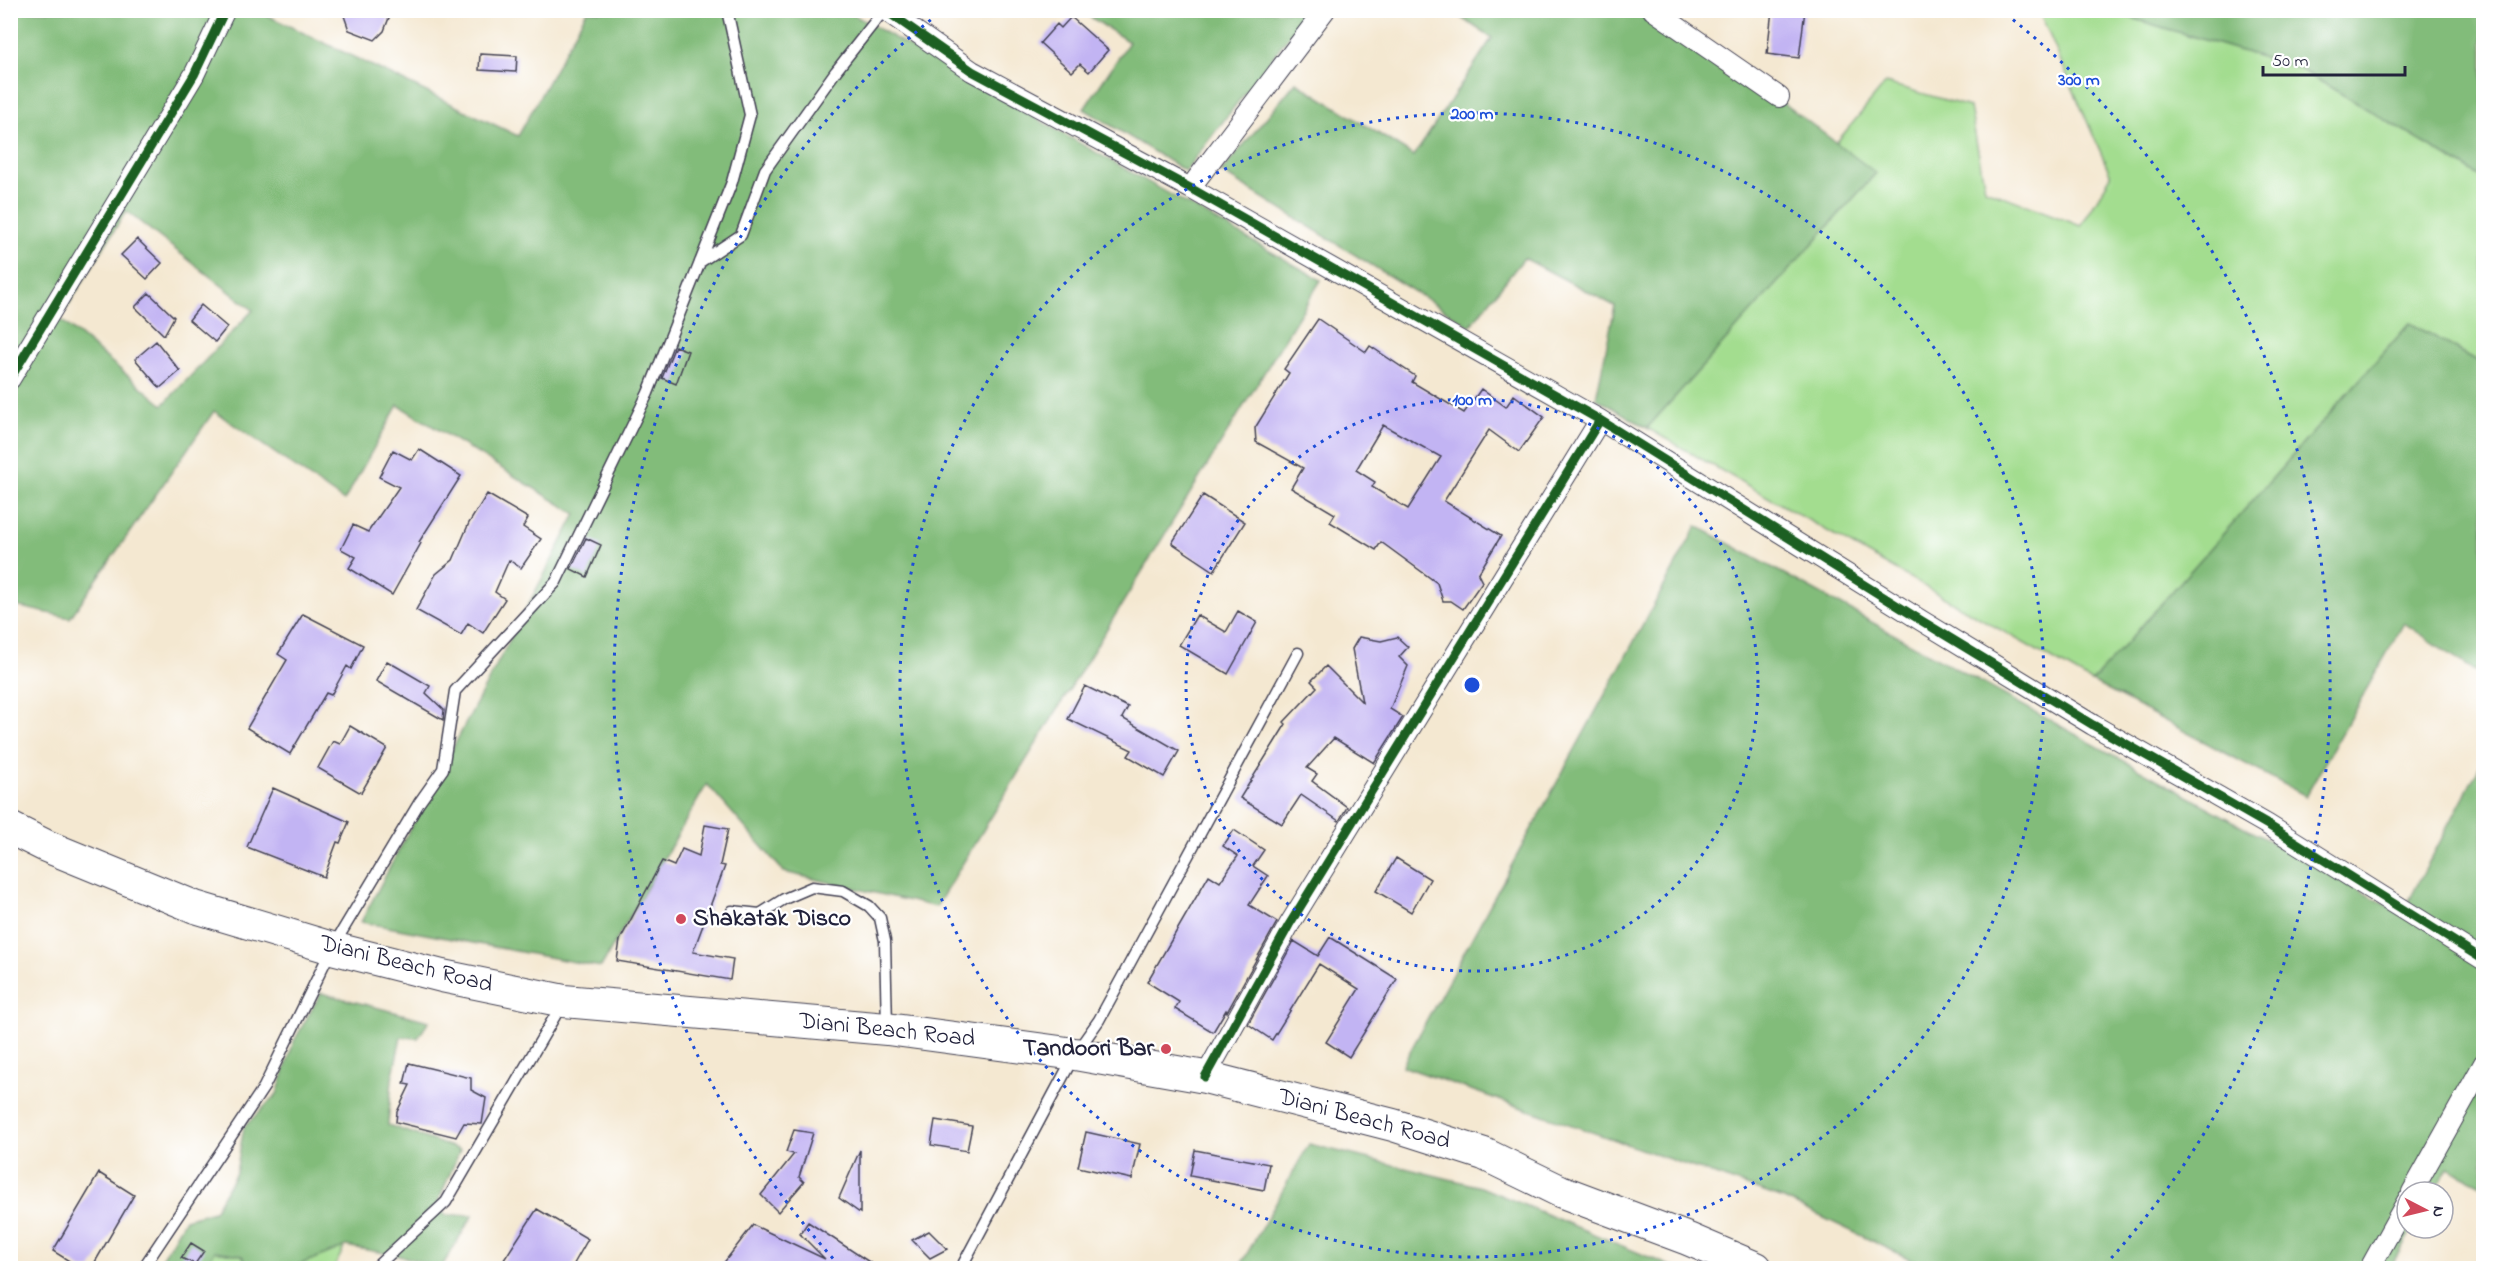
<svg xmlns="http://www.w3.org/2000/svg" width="2494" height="1279" font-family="'Indie Flower',sans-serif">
	<rect width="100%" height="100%" fill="#fff"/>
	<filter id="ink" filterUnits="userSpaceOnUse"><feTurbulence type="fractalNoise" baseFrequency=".0167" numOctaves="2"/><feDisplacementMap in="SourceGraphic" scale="12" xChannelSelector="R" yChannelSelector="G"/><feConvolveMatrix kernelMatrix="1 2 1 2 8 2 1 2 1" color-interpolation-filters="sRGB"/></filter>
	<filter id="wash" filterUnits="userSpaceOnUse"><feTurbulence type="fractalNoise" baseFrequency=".008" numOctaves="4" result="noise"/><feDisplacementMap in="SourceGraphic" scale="24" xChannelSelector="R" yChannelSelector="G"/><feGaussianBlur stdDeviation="1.35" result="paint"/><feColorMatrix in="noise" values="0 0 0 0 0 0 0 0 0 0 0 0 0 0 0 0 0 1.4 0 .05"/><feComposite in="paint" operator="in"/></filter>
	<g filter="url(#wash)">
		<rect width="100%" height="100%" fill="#f4e8d1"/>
		<path fill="#a3dd8f" stroke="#628065" stroke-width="1.5" d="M2039,11H2108L2298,68L2483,178V364L2410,323L2092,682L1647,428L1875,174L1836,143L1886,83L1970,107L1985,189L2081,226L2111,176Z
			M345,1246L334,1268H291Z
			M214,1251L242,1255L249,1268H204Z"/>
		<path fill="#82bc7a" stroke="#526f5a" stroke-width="1.5" fill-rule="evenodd" d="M1687,10L1678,23L1876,173L1647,428L1596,398L1615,306L1524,258L1470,326L1221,172L1296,82L1414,156L1492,38L1451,11Z
			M11,11H258L518,136L587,11H847L1321,280L936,907L784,872L707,784L601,967L361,922L576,514L398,405L344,501L214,411L70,618L11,605ZM126,211L253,310L163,405L60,319Z
			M1081,11H1308L1185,171L1084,109L1129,42Z
			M2108,11H2483V178L2298,68Z
			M2410,323L2483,364V676L2404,623L2306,796L2092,682Z
			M1697,526L2402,914L2483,760V1186L2448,1168L2434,1192H2407V1228H2413L2390,1268H1929L1784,1199L1402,1066Z
			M321,993L429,1021L418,1038L401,1037L392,1079L388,1125L460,1150L438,1202L445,1215H473L441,1268L405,1257L346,1246L291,1268H249L242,1255L215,1251L204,1268H157L185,1219L214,1211L236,1173L244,1127L277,1094L294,1041Z
			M1309,1144L1481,1187L1675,1268H1239Z"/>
		<g id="blocks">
			<path fill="#c2b4f3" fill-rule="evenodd" d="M342,10H392L384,31L375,40L349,30Z
				M1772,10H1805L1799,58L1767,54Z
				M1071,17L1108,50L1089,72L1080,64L1072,72L1040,43L1057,24L1061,28Z
				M480,54L517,56L516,72L479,70Z
				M137,239L162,263L147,279L121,255Z
				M149,293L174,317L164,335L135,307Z
				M201,305L227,327L215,342L189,320Z
				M1318,319L1366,352L1370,346L1415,376L1412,382L1464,413L1481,389L1506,407L1514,395L1544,417L1519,452L1489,430L1444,501L1501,536L1478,574L1482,582L1463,609L1451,601H1443L1437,583L1381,542L1376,550L1330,522L1335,514L1291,488L1303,468L1256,442L1255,428L1289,373L1284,369ZM1383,425L1441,457L1408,509L1372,487L1375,482L1356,470Z
				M156,341L180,371L160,388L135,359Z
				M675,346L688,351L676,384L662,378Z
				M419,449L461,476L419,542L421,543L392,595L349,568L356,557L341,549L353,525L368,532L399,487L379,477L393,450L412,460Z
				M487,494L528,518L523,527L541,539L521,568L509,560L495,592L505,599L483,633L468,623L461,635L416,610L436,574L453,560L469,523Z
				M1203,495L1245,522L1214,571L1172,543Z
				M586,538L601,545L587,577L571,569Z
				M1238,611L1257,622L1228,674L1179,645L1197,615L1226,632Z
				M303,614L363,645L351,669L347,666L331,695L326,693L290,754L247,728L287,660L278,654Z
				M1359,637L1381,641L1397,637L1408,647L1399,657L1408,666L1390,709L1403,717L1374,763L1334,738L1307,768L1317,774L1312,781L1347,807L1339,821L1301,795L1282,824L1240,798L1286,724L1284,722L1317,687L1311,681L1326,666L1362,702L1352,649Z
				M387,661L430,686L426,693L444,710L443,720L376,681Z
				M1085,686L1128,707L1122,718L1179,751L1164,777L1128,756L1132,750L1068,719Z
				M350,726L387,748L361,793L318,768L333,741L340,744Z
				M273,788L349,822L340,843L337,842L324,877L247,847Z
				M705,825L728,829L720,865L725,866L693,952L733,959L730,980L617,961L620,940L662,861L674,866L682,849L699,856Z
				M1234,830L1264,850L1253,866L1268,876L1249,905L1277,922L1227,1012L1226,1010L1213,1032L1175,1009L1179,1002L1147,982L1209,875L1220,882L1238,856L1223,846Z
				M1396,858L1430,879L1411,912L1376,891Z
				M1330,937L1397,979L1349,1057L1326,1042L1359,989L1319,964L1272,1040L1248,1024L1294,941L1318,956Z
				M409,1063L471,1078V1090L486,1098L482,1124L464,1123L456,1137L396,1122L397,1112L410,1085L404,1084Z
				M935,1120L972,1126L967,1151L931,1145Z
				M794,1130L813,1133L799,1177L804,1182L778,1212L761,1195L794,1154L786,1152Z
				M1086,1132L1140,1144L1132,1179L1078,1167Z
				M860,1150V1213L839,1198Z
				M1195,1150L1269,1164L1264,1190L1190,1176Z
				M99,1173L134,1195L91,1269H82L53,1251Z
				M537,1209L588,1239L571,1269H498Z
				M808,1222L880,1269H719L753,1225L825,1259L800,1234Z
				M929,1231L947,1249L930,1258L912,1240Z
				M191,1243L204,1251L195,1264L181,1258Z"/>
		</g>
	</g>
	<g filter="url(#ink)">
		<use href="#blocks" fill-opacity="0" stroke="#424052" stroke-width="1.5"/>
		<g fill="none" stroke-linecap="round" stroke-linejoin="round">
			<g stroke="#424052" stroke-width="13">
				<path id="service" d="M700,262L741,235L765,170L836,71L884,10
					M732,911L760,914L784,899L812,887L843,891L869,906L880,918L885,941L887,1026
					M143,1268L264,1087L332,948L419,803L443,769L455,691L556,582L648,393L732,182L750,115L727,10
					M375,1268L446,1202L562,1004
					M961,1268L1075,1054L1099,1020L1298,653"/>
			</g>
			<g stroke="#424052" stroke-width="22">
				<path id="minor" d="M885,10L972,71L1190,188L1600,420L1922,621L2093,725L2268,825L2484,960
					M1653,10L1779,97
					M1190,188L1325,10
					M10,379L194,75L225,10
					M1205,1077L1289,925L1600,420
					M2412,1192L2484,1063
					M2370,1268L2407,1201"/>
			</g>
			<g stroke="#424052" stroke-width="34">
				<path id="primary" d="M10,828L46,846L195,907L332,948L442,976L564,1001L887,1029L1075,1054L1205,1077L1393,1125L1484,1154L1560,1191L1688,1239L1756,1268"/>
			</g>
			<use href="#service" stroke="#fff" stroke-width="10"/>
			<use href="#minor" stroke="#fff" stroke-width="20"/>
			<use href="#primary" stroke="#fff" stroke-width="32"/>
			<g stroke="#fff" stroke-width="13">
				<path id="cycleway" d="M885,10L972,71L1190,188L1600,420L1922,621L2093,725L2268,825L2484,960
					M10,379L194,75L225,10
					M1205,1077L1289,925L1600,420"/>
			</g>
			<use href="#cycleway" stroke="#1b5e20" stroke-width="9"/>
		</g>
	</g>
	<g fill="none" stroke="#1d4ed8" stroke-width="3" stroke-dasharray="3 6">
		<circle cx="1472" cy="685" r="286"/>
		<circle cx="1472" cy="685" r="572"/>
		<path d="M839 1265A858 858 0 0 1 938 14M2006 14A858 858 0 0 1 2105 1265"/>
	</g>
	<g fill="#d1495b" stroke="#fff" stroke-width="2">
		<circle cx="681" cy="919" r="6"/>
		<circle cx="1166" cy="1049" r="6"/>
	</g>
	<g text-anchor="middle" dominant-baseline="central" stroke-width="4.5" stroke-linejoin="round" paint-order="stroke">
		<g font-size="24" font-weight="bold" fill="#22223b" stroke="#fff" text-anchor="start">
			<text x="693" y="919">Shakatak Disco</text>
			<text x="1154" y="1049" text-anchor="end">Tandoori Bar</text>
		</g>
		<g font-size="24" fill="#22223b" stroke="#fff">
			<text transform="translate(406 965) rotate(14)">Diani Beach Road</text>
			<text transform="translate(887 1031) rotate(6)">Diani Beach Road</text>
			<text transform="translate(1364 1120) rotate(15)">Diani Beach Road</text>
		</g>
	</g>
	<circle cx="1472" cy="685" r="9" fill="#1d4ed8" stroke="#fff" stroke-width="3"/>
	<g font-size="18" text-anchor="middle" font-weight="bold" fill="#1d4ed8" stroke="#fff" stroke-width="4.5" stroke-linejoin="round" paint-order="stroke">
		<text x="2079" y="85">300 m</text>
		<text x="1472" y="119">200 m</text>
		<text x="1472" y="405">100 m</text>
	</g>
	<rect width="2494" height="1279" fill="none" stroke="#fff" stroke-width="36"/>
	<g transform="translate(2425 1210) rotate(97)"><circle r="28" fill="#ffffff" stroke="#a7a7b1" stroke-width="1.5"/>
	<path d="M0-4.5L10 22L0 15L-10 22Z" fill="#d1495b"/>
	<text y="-9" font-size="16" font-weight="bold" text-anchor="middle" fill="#22223b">N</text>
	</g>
	<path d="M2263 66v9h142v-9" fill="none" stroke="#22223b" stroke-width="3"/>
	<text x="2272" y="66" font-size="18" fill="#22223b" stroke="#ffffff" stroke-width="4.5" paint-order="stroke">50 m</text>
</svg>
